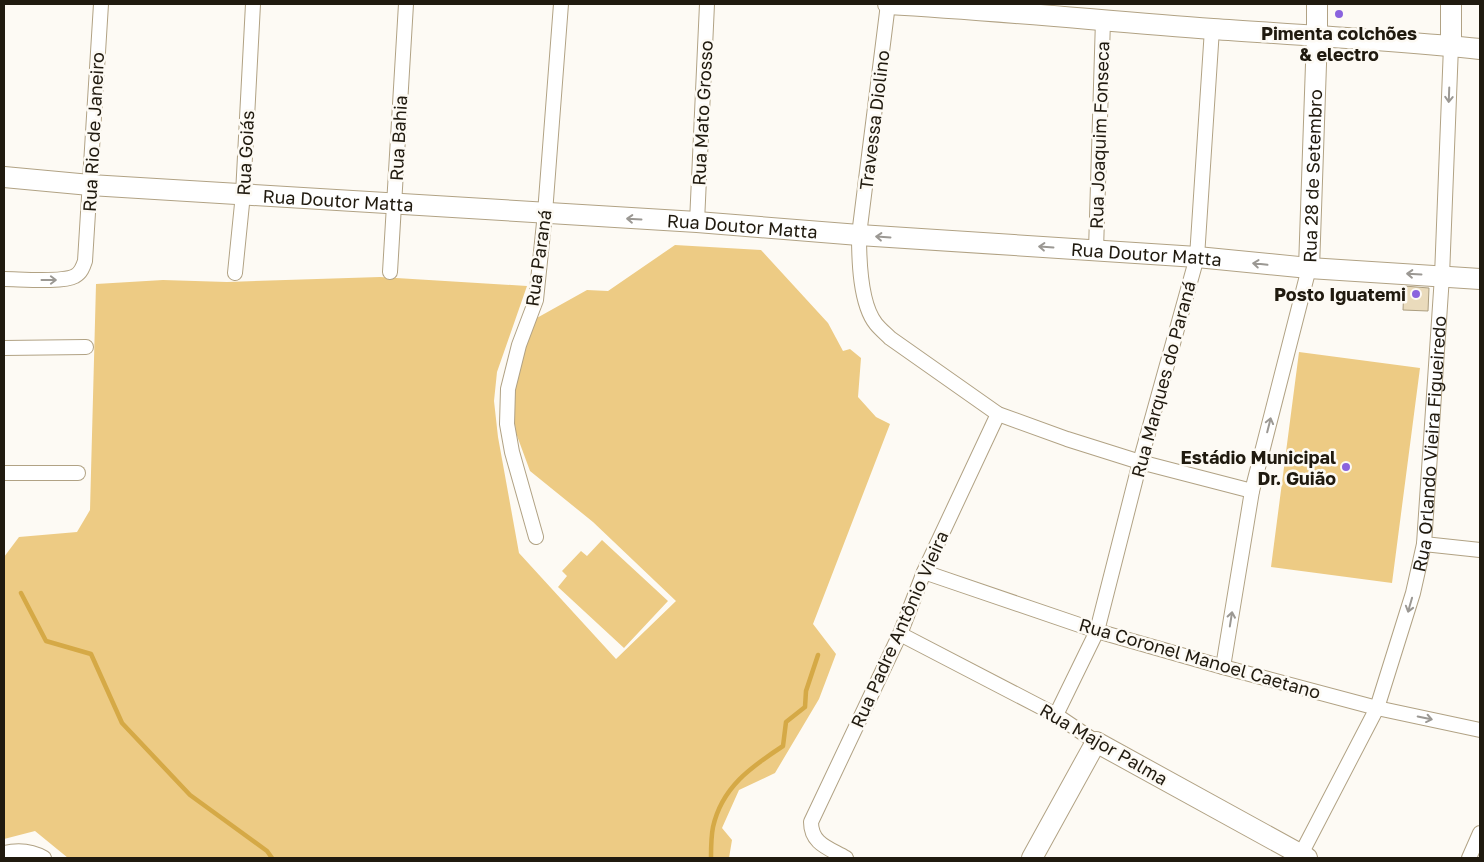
<svg xmlns="http://www.w3.org/2000/svg" width="1484" height="862" font-family="'Golos Text',sans-serif">
	<rect width="100%" height="100%" fill="#fdfaf4"/>
	<path fill="#edcb84" d="M675,245L761,250L828,323L843,351L850,349L861,358L858,397L876,417L890,424L813,624L836,654L819,699L775,773L739,790L722,828L732,840L729,858H68L35,831L4,839V557L19,537L77,532L90,510L96,284L163,280L227,282L380,277L527,286L497,372L494,401L498,437L519,553L616,659L676,601L593,522L530,471L516,433L512,400L513,376L535,319L587,290L608,291Z
		M1299,352L1420,368L1392,583L1271,567Z
		M602,540L668,601L624,648L558,587L567,576L562,571L581,551L587,556Z"/>
	<g fill="none" stroke-linecap="round" stroke-linejoin="round">
		<path stroke="#d5a946" stroke-width="4.5" d="M21,593L46,641L91,654L122,723L190,795L267,851L272,858
			M711,858C711,848 711,837 713,827C722,787 751,767 783,746L786,722L805,707L806,691L818,655"/>
	</g>
	<path fill="#eadbbc" stroke="#ac9e80" d="M1404,286L1429,288L1428,311L1403,310Z"/>
	<g fill="none" stroke-linecap="round" stroke-linejoin="round">
		<g stroke="#b1a284" stroke-width="16">
			<g id="street">
				<path d="M888,4L859,235C859,260 860,304 876,324C880,329 885,333 890,338L998,414L1067,439L1140,462L1252,491"/>
				<path d="M697,222L707,4"/>
				<path d="M1096,250L1103,20"/>
				<path d="M390,272L406,4"/>
				<path d="M235,273L243,194L253,4"/>
				<path d="M4,279C20,279 62,283 75,276C81,273 83,267 85,261L101,4"/>
				<path d="M4,348L86,347"/>
				<path d="M4,473H78"/>
				<path d="M536,537L512,452L507,424L508,389L519,345L536,300L545,213L561,4"/>
				<path d="M1424,544L1480,550"/>
				<path d="M924,572L1097,631L1223,667L1377,708L1480,730"/>
				<path d="M900,634L1056,715L1096,742"/>
				<path d="M1223,667L1252,491L1309,268"/>
				<path d="M1056,715L1097,631L1140,462L1197,257L1212,29"/>
				<path d="M4,853C17,850 32,851 44,858"/>
				<path d="M846,858C829,848 811,844 811,822L900,634L924,572L998,414"/>
				<path id="s1" d="M1299,858L1377,708L1413,593L1424,544L1442,276L1451,46"/>
				<path d="M1469,858L1480,833"/>
			</g>
		</g>
		<g stroke="#b1a284" stroke-width="22">
			<g id="secondary">
				<path d="M888,4C997,10 1104,21 1213,29C1302,35 1391,40 1480,49"/>
				<path d="M1451,46V4"/>
				<path id="s2" d="M4,177L90,185L697,222L859,235L1197,257L1309,268L1480,279"/>
				<path id="s3" d="M1309,268L1317,35V4"/>
				<path d="M1032,858L1096,742L1307,858"/>
			</g>
		</g>
		<use href="#street" stroke="#fff" stroke-width="14"/>
		<use href="#secondary" stroke="#fff" stroke-width="20"/>
	</g>
	<defs><path id="oneway-shaft" d="M-6 0H5M1.5-3L5.5 0L1.5 3" fill="none" stroke-width="1.6" stroke-linecap="round" stroke-linejoin="round" transform="scale(1.25)"/></defs>
	<g stroke="#9b9893">
		<use href="#oneway-shaft" transform="translate(1449 95) rotate(92)"/>
		<use href="#oneway-shaft" transform="translate(634 219) rotate(-177)"/>
		<use href="#oneway-shaft" transform="translate(883 237) rotate(-176)"/>
		<use href="#oneway-shaft" transform="translate(1046 247) rotate(-176)"/>
		<use href="#oneway-shaft" transform="translate(1260 264) rotate(-174)"/>
		<use href="#oneway-shaft" transform="translate(1414 274) rotate(-177)"/>
		<use href="#oneway-shaft" transform="translate(49 280)"/>
		<use href="#oneway-shaft" transform="translate(1269 425) rotate(-76)"/>
		<use href="#oneway-shaft" transform="translate(1410 605) rotate(106)"/>
		<use href="#oneway-shaft" transform="translate(1231 619) rotate(-81)"/>
		<use href="#oneway-shaft" transform="translate(1425 718) rotate(12)"/>
	</g>
	<g fill="#8a63de" stroke="#fdfaf4" stroke-width="2">
		<circle cx="1339" cy="14" r="5"/>
		<circle cx="1416" cy="294" r="5"/>
		<circle cx="1346" cy="467" r="5"/>
	</g>
	<g text-anchor="middle" dominant-baseline="central" stroke-width="5" stroke-linejoin="round" paint-order="stroke">
		<g font-size="18" font-weight="bold" fill="#201a0f" stroke="#fdfaf4" text-anchor="end">
			<text x="1339" y="33" text-anchor="middle">Pimenta colchões<tspan x="1339" dy="21">&amp; electro</tspan></text>
			<text x="1406" y="294">Posto Iguatemi</text>
			<text x="1336" y="457">Estádio Municipal<tspan x="1336" dy="21">Dr. Guião</tspan></text>
		</g>
		<g font-size="18" fill="#201a0f" stroke="#fdfaf4">
			<text transform="translate(702 113) rotate(-87)">Rua Mato Grosso</text>
			<text transform="translate(874 120) rotate(-83)">Travessa Diolino</text>
			<text transform="translate(93 132) rotate(-87)">Rua Rio de Janeiro</text>
			<text transform="translate(1099 135) rotate(-88)">Rua Joaquim Fonseca</text>
			<text transform="translate(398 138) rotate(-87)">Rua Bahia</text>
			<text transform="translate(245 153) rotate(-87)">Rua Goiás</text>
			<text stroke="none"><textPath href="#s3" startOffset="92">Rua 28 de Setembro</textPath></text>
			<text stroke="none"><textPath href="#s2" startOffset="335">Rua Doutor Matta</textPath></text>
			<text stroke="none"><textPath href="#s2" startOffset="740">Rua Doutor Matta</textPath></text>
			<text stroke="none"><textPath href="#s2" startOffset="1145">Rua Doutor Matta</textPath></text>
			<text transform="translate(538 258) rotate(-82)">Rua Paraná</text>
			<text transform="translate(1163 379) rotate(-75)">Rua Marques do Paraná</text>
			<text stroke="none"><textPath href="#s1" startOffset="440">Rua Orlando Vieira Figueiredo</textPath></text>
			<text transform="translate(899 629) rotate(-66)">Rua Padre Antônio Vieira</text>
			<text transform="translate(1200 658) rotate(16)">Rua Coronel Manoel Caetano</text>
			<text transform="translate(1104 744) rotate(30)">Rua Major Palma</text>
		</g>
	</g>
	<rect width="1484" height="862" fill="none" stroke="#201a0f" stroke-width="10"/>
</svg>
